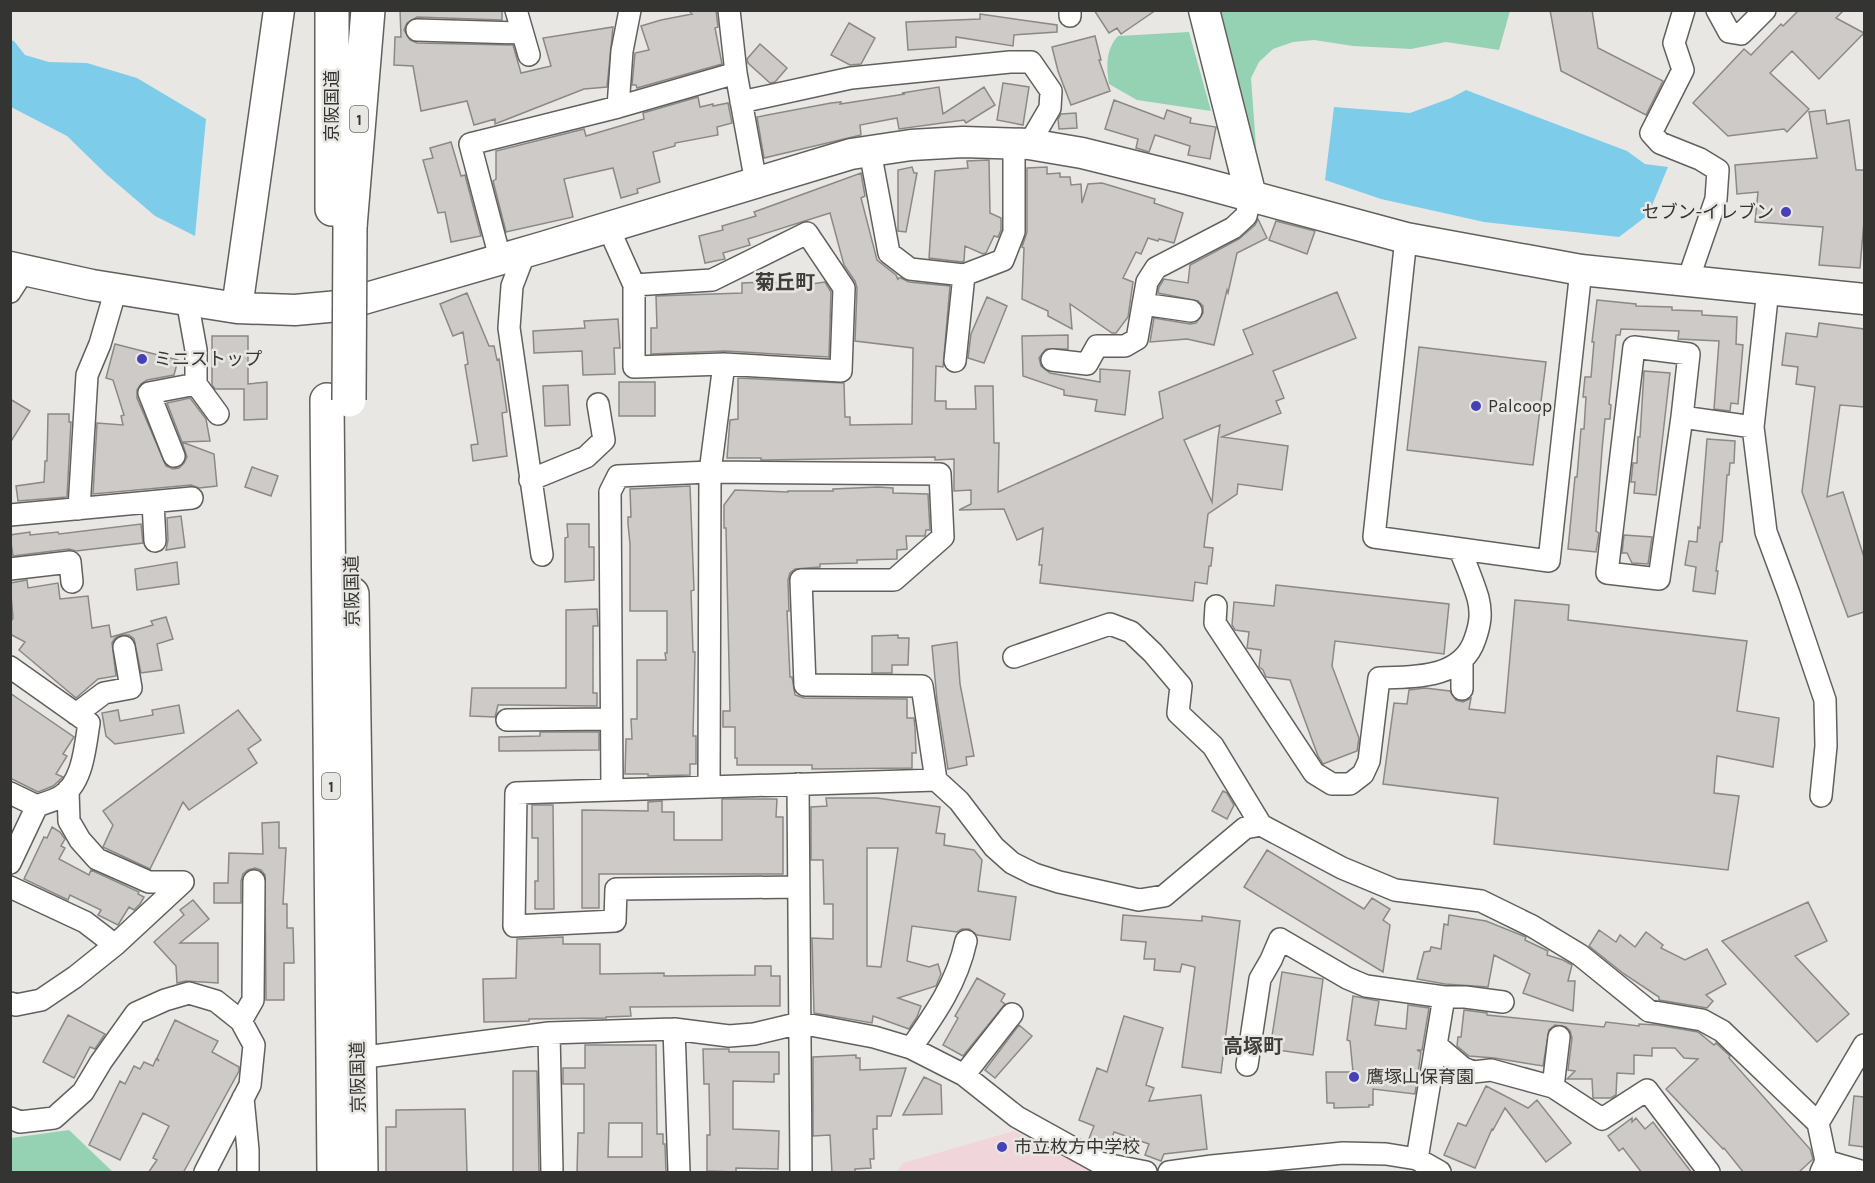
<svg xmlns="http://www.w3.org/2000/svg" width="1875" height="1183" font-family="Karla,'Noto Sans JP',sans-serif">
	<rect width="100%" height="100%" fill="#e9e7e4"/>
	<path fill="#f0d5db" d="M1014,1131L1094,1172H896L903,1163Z"/>
	<path fill="#95d2b3" d="M1213,11H1510L1499,50L1446,42L1411,49L1353,46L1314,40L1293,42L1273,49L1259,62L1251,78L1258,174Z
		M1189,32L1211,111L1137,100L1109,84C1106,66 1106,49 1118,36Z
		M69,1130L113,1172H11V1138Z"/>
	<path fill="#7dcdea" d="M10,40L14,41L25,55L49,62L87,63L137,78L206,119L195,236L155,216L106,174L67,136L11,107Z
		M1466,90L1627,151L1645,164L1668,167L1648,215L1619,237L1484,222L1381,199L1325,180L1334,107L1410,113L1451,98Z"/>
	<path fill="#cdcac7" stroke="#8b8986" stroke-width="1.5" fill-rule="evenodd" d="M400,10H502V20L417,17L407,23L404,30L410,40L417,43L513,45L521,73L551,66L543,38L613,27L607,87L584,89L495,124V119L474,125L467,101L421,111L413,66L394,65L395,37H401Z
		M688,10H716L718,27L715,28L722,64L637,88L636,85H632L635,53L649,50L641,26L661,20L692,14Z
		M1094,10H1156L1121,34L1117,28L1109,33Z
		M1550,10H1592L1598,48L1663,81L1646,115L1561,71Z
		M1799,10H1844L1836,18L1864,33L1819,79L1792,51L1770,73L1809,109L1787,132L1784,129L1728,136L1693,103L1744,49L1751,55L1781,24L1783,26Z
		M980,14L1057,25V32L1014,35L1013,46L956,37V47L908,50L906,22L980,19Z
		M849,23L875,38L861,64L850,65L831,55Z
		M1095,36L1101,60H1099L1110,91L1071,105L1058,71L1052,47Z
		M760,44L787,68L775,82L770,83L748,63L747,59Z
		M1003,83L1029,87L1023,125L997,120Z
		M939,87L943,114L984,87L995,105L966,123L964,120L899,129L897,118L860,125L861,135L764,158L757,117L831,103L841,102L840,104L905,94L902,93Z
		M698,97L700,107L713,104V106L728,103L732,123L717,127L718,135L675,143V146L653,152L660,182L637,189L638,193L621,198L613,168L564,179L573,217L506,232L493,181L496,179V151L584,129L586,136L644,119L643,113Z
		M1114,100L1164,119L1167,110L1191,118L1190,123L1216,127L1210,159L1188,155L1190,146L1155,135L1149,152L1136,148L1138,139L1105,129Z
		M1825,110L1827,124L1849,120L1856,170H1864V221L1860,268L1819,265L1823,227L1755,222L1758,192L1737,194L1735,165L1817,158L1809,112Z
		M1076,113L1077,128L1059,129L1058,119L1061,114Z
		M451,142L461,176L465,175L481,236L451,242L445,212L438,213L423,160L433,158L430,148Z
		M989,160L990,213L1001,218V230L998,237L994,236L986,253L983,254L965,246L964,261L962,262L929,258L935,171L968,168L967,161Z
		M912,167L914,173H917L906,232L898,231V170Z
		M1047,167V174L1060,173V177H1070L1071,185L1081,184L1082,203L1088,184L1102,183L1155,199L1154,203L1183,213L1174,243L1159,239L1158,241L1148,238L1141,254L1136,252L1123,278L1133,282L1128,317L1116,333H1112L1070,304L1072,329L1048,316V311L1022,299L1024,248L1022,247L1027,232V168Z
		M861,173L865,196L861,198L877,260L896,275L898,280V278H901L909,282L950,286L943,367L936,366L935,401H946V409H976L975,386H993L994,443H999L998,492L1163,418L1159,392L1253,354L1243,330L1337,292L1356,338L1273,371L1284,398L1276,401L1281,413L1222,437L1288,446L1282,490L1238,484L1237,494L1208,514L1204,547L1213,548L1211,566H1209L1207,584L1195,582L1193,601L1040,583L1042,565H1039L1043,528L1017,540L1004,509L959,510L971,504V490L954,491V459L935,460V457L767,460H761V458H727L730,420L738,419V378L844,383L845,417H850V425L912,424L913,348L855,341L857,288L855,281L844,265L830,213L748,239L750,245L723,253L725,259L705,263L699,236L723,230L722,226L756,216L754,212ZM1220,425L1218,438L1212,502L1184,440Z
		M1258,219L1267,238L1237,253L1228,293L1227,290L1214,345L1187,339L1150,342L1154,318L1190,324L1196,323L1203,313V306L1198,301L1158,293L1159,287L1164,279L1188,283L1190,265L1239,239L1255,225Z
		M1276,221L1315,231L1307,254L1269,240Z
		M764,282L811,284L825,282L831,292L829,357L725,351L651,354V328H657L656,296L742,293V283Z
		M467,293L489,346H494L497,360L499,359L507,412L502,413L507,456L473,461L471,445L478,444L465,365L468,364L463,332L453,336L440,304Z
		M987,297L1007,306L984,363L968,358L971,334Z
		M1597,300L1636,304V306L1672,307V310L1702,311V315L1737,317L1736,344L1743,345L1738,404L1731,403L1730,411L1714,409L1719,341L1678,339L1679,331L1621,329L1620,335H1616L1609,404L1611,405L1610,419H1605L1602,450L1596,531L1599,533L1596,552L1568,549L1575,477H1577L1581,429H1584L1586,397H1583L1585,377H1591L1594,342H1592Z
		M618,319L620,348H614L615,374L583,375L582,351L534,353L533,331L585,328L584,321Z
		M1819,323L1864,329V407L1840,405L1827,497L1843,492L1864,557V612L1848,617L1802,492L1815,387L1796,384L1798,367L1782,365L1786,333L1817,337Z
		M1068,335V349H1046L1039,358L1041,366L1050,373L1100,382V369L1130,371L1125,415L1095,411L1097,400L1064,395V390L1023,376L1022,336Z
		M212,336H248V384L267,382V419L244,420V389H215L212,385Z
		M115,344L178,360L174,375L147,380L141,384L137,390V398L166,466L173,469L179,468L184,463L187,457L182,442L214,454L217,486L199,488L191,485L93,494L97,423L123,425L121,416L124,415L113,380L106,378Z
		M1419,347L1546,362L1533,465L1407,450Z
		M1644,371L1670,373L1656,495L1634,493L1635,482H1631L1633,463H1637L1638,437H1640Z
		M619,382H655V416H619Z
		M568,385L570,425L545,426L543,386Z
		M190,398L206,419L210,441L182,442L167,403Z
		M10,399L30,411L10,443Z
		M48,414H69V422H71L67,497L18,501L16,486L44,482L45,461H47Z
		M1707,439L1735,441L1734,463H1730L1729,475H1727L1723,531L1722,542H1720L1716,571H1718L1715,594L1693,591L1696,567L1685,565L1689,541L1697,542L1698,527L1700,528Z
		M252,467L278,476L271,496L245,487Z
		M690,486L694,590L691,591L693,652H695L693,736H696V764H690V775L648,776V774H625L626,739H632L631,719H637V660H666L665,653H667V611H630V544L628,524V517H631L630,489Z
		M878,487L893,488V493L928,494L930,530H926L925,536H906L907,549L897,550V559L857,560V563L820,564V567L795,569L790,573L788,580L789,611H787L790,677H792L795,695L804,698L907,699V718H914L915,728L916,753H912V768L812,769V765H737V758H735V727H723V711H730L726,528H724V505L735,490L788,492V491H833V489Z
		M181,516L185,547L166,550L168,540L167,518Z
		M141,524L143,543L76,551L69,549L13,556L10,535L30,532V535L58,532L59,534Z
		M567,524H589V547H594V580L565,582V538L568,537Z
		M1624,535L1652,537L1648,564L1632,563L1627,553H1622Z
		M177,562L179,584L137,590L135,569Z
		M27,580L28,588L58,583L60,599L88,596L92,628L109,625L111,637L153,625L151,621L166,617L173,639L157,644L162,670L141,673L134,639L129,635H121L115,638L112,643L116,676L98,679L76,698L19,650L25,642L10,634V623L13,618L10,583Z
		M1276,585L1449,604L1444,654L1335,641L1332,666L1359,738L1357,751L1323,764L1318,756L1290,680L1266,677L1263,670L1259,667L1261,650L1247,648L1249,632L1235,630L1232,625L1234,602L1274,606Z
		M1515,600L1569,605L1568,620L1747,641L1737,711L1779,718L1773,767L1717,756L1714,793L1739,796L1728,870L1494,844L1498,798L1383,784L1394,703L1407,704L1409,690L1425,688L1450,691L1456,700L1463,702L1471,698L1469,709L1505,713Z
		M597,609L598,626H593V693H597V706L498,705L495,717L470,716L472,688H566V610Z
		M898,635V638H909L908,665H892V673H872V636Z
		M957,642L960,684L974,756L966,757L967,765L948,769L937,700L932,646Z
		M10,693L74,737L63,754L67,756L56,774L63,777L53,786L38,792L10,778Z
		M179,705L184,733L115,744L106,736L102,713L118,710L120,721L153,715L152,710Z
		M238,710L261,740L248,749L257,763L189,810L183,802L150,869L105,848L103,847L113,825L103,811Z
		M540,732H599V750L499,751V737L540,736Z
		M1223,791L1227,793L1234,805L1227,819L1212,811Z
		M826,798H877L940,807L936,833L945,834L944,845L974,850L982,860L978,891L1016,897L1010,940L977,935L969,929H962L957,932L912,926L907,961L929,967L938,964L941,974L936,986L898,998L921,1006L917,1017L909,1029L873,1016L872,1023L814,1013L812,938L833,939V904H824L823,860H811V807L827,806ZM867,848H898L881,967L867,966Z
		M722,799H777L776,817H783V874H599V908H582V810L648,811V802L662,801V812H674V840H722Z
		M532,805H553L554,909H535V881H538V838H532Z
		M279,822V848H286L283,904H287V928H293L294,963H284V1000H266L265,875L261,870L255,868L248,870L243,874L241,881V903H214V883H228L229,853L263,854L262,823Z
		M52,827L60,832L65,839L61,846L65,848L59,859L89,875L91,870L139,892L138,894L144,897L140,904L134,910L129,907L118,925L98,915L101,910L70,895L68,900L24,879L44,837L47,838Z
		M1267,850L1364,909L1372,898L1390,909L1383,920L1390,925L1383,972L1244,887Z
		M193,900L209,919L180,943H218V983L186,981L177,983L176,966L154,942L184,915L180,910Z
		M1808,902L1827,941L1795,956L1849,1014L1817,1042L1722,941Z
		M1123,915L1202,921V916L1240,921L1221,1073L1182,1067L1195,967L1182,964L1180,972L1154,970L1155,959H1144L1146,942L1121,940Z
		M1449,915L1486,921L1526,937L1525,940L1548,951L1547,955L1563,960L1572,965L1568,981H1575L1573,1011L1523,993L1530,974L1494,955L1488,987L1445,984L1417,979L1424,952L1430,951L1431,947L1441,949L1444,924L1448,925Z
		M1599,930L1616,942L1620,935L1635,947L1646,932L1663,945L1661,948L1685,960L1707,949L1726,984L1706,995L1713,1001L1707,1008L1659,1000V997L1624,974L1589,946Z
		M563,937V944H600V974L664,973V976L755,975V966H771V976H780V1006L630,1007L631,1016L606,1017V1018L529,1019V1021L484,1022L483,979L516,978L517,939Z
		M1282,972L1323,979L1313,1055L1270,1049Z
		M977,978L1005,994L1001,1001L1005,1004L963,1056L943,1045L958,1018L955,1016Z
		M1353,996L1379,1001L1375,1025L1406,1029L1408,1005L1429,1008L1422,1050H1417L1421,1052L1415,1094L1373,1089V1105H1369V1107L1334,1108V1103H1327L1326,1072H1353L1350,1041L1347,1040Z
		M1464,1010L1487,1013V1015L1604,1027L1606,1022L1639,1026V1024L1657,1025L1698,1032L1714,1045L1716,1043L1730,1056L1729,1058L1810,1149L1813,1159L1798,1173H1744L1724,1148L1723,1149L1666,1089L1698,1059L1684,1058L1675,1048H1652V1056L1634,1055V1074L1617,1073L1616,1095L1611,1098H1593L1592,1079H1567L1575,1071L1568,1070L1572,1038L1570,1031L1566,1027L1555,1025L1549,1030L1543,1066L1494,1058L1469,1056L1457,1046L1458,1037H1461Z
		M68,1015L105,1034L95,1049L90,1047L74,1078L43,1062Z
		M1124,1016L1163,1028L1146,1085L1154,1088L1149,1101L1201,1095L1207,1149L1164,1154L1161,1161L1145,1155L1149,1144L1114,1132L1108,1150L1088,1141L1094,1126L1079,1120L1097,1068L1107,1072Z
		M175,1020L218,1041L212,1052L239,1067V1071L183,1173H148L157,1160L153,1158L169,1126L143,1113L120,1160L89,1145L120,1081L125,1084L134,1066L140,1069L144,1062L153,1066L156,1059L159,1061L157,1058Z
		M1019,1025L1032,1036L995,1078L985,1070Z
		M585,1045H656L657,1134H663V1144H665L666,1173H577L578,1133H584V1084H563V1068H585ZM609,1123H642V1157H608Z
		M703,1049H729V1052H779V1074H774V1082L733,1081V1129L779,1131L778,1169L736,1168V1172L707,1171V1135H710L709,1084H704Z
		M856,1055V1058H860V1070L906,1068L891,1116H877V1129H873L874,1159H870L871,1168L855,1169V1173H832L830,1135L813,1136V1057Z
		M513,1071H537L539,1173H513Z
		M924,1077L941,1085L942,1114L903,1115Z
		M1486,1086L1528,1108L1537,1100L1571,1143L1546,1162L1505,1108L1493,1130L1492,1129L1475,1168L1444,1155L1458,1123L1466,1126Z
		M1854,1096L1864,1097V1147L1849,1145Z
		M465,1109L467,1173H386V1127H396V1110Z
		M1632,1118V1122L1636,1118L1645,1129L1653,1122L1692,1173H1642L1623,1148L1619,1151L1608,1136Z"/>
	<g fill="none" stroke-linecap="round" stroke-linejoin="round">
		<g stroke="#62605d" stroke-width="24">
			<path id="street" d="M516,10L529,55
				M729,10L736,73L756,183
				M1070,10V16
				M1684,10L1674,43L1683,70L1651,133L1660,143L1700,159L1718,170L1716,199L1688,280
				M1717,10L1729,32L1741,34L1765,10
				M417,30L522,33
				M741,102L851,78L1010,62H1031L1051,91L1050,108L1029,144
				M618,107L622,51L630,10
				M870,151L889,253L910,269L964,275L955,361
				M608,227L634,285V367L724,364L841,371L844,288L807,233L712,280L634,285
				M1406,238L1374,537L1549,561L1581,270
				M525,252L512,286L509,328L542,555
				M500,258L470,144L618,107L736,73
				M964,275L1003,260L1014,232V144
				M1768,289L1753,427L1766,532L1789,594L1825,700L1826,746L1821,796
				M10,292L24,270
				M187,300L196,350V384L218,414
				M1143,304L1191,311
				M1052,360L1087,364L1097,346H1125L1137,339L1147,282L1156,268L1233,228L1246,216L1251,196
				M1682,417L1659,579L1607,573L1634,347L1689,354L1682,417L1753,427
				M174,456L149,393L196,384
				M530,480L586,457L604,440L598,404
				M153,502L155,541
				M79,509L87,375L100,344L116,289
				M10,515L192,498
				M10,569L70,562L72,582
				M1216,606L1215,623L1314,773L1332,784H1350L1363,774L1369,761L1379,678C1414,677 1462,679 1475,639C1480,625 1482,613 1478,598C1473,581 1466,565 1460,550
				M1014,657L1110,624L1131,632L1153,653L1181,686L1178,713L1213,746L1261,825
				M10,667L89,723C85,747 83,784 60,797C53,801 44,803 37,806L10,863
				M1462,689V661
				M76,714L104,693L131,688L124,647
				M507,720L611,719
				M798,784L801,1172
				M709,787L710,472L724,364
				M612,790L610,492L618,476L710,472L940,474L943,537L894,580H801L805,685L922,686L936,780L959,801L994,847L1012,863L1034,874L1059,882L1139,900L1164,896L1245,828L1261,825L1342,868L1395,890L1481,901L1532,926L1580,955L1649,1011L1702,1020L1722,1031L1818,1123
				M10,793L37,806
				M10,887L85,922L115,945
				M798,887L616,889L615,921L514,926L516,793L936,780
				M10,1003L16,1005L41,1000L75,977L115,945L183,882H149L97,859L80,840L69,821L68,790
				M241,1021L253,1000L254,881
				M674,1029L679,1172
				M549,1033L552,1172
				M1436,1045L1463,1068L1473,1072L1491,1070L1553,1087L1602,1119L1647,1090L1709,1172
				M911,1048C935,1014 957,983 966,941
				M358,1058L549,1033L674,1029L729,1036L754,1034L800,1023L874,1037L911,1048L964,1075L1017,1117L1100,1163L1146,1172
				M1247,1065L1260,979L1271,960L1280,939L1347,978L1366,986L1444,997H1465L1503,1002
				M964,1075L1012,1014
				M1553,1087L1559,1037
				M243,1098L248,1150V1172
				M10,1118L20,1122L54,1118L83,1092L101,1062L136,1013L165,1000L189,993L216,1001L241,1021L254,1045L250,1085L205,1172
				M1417,1159L1444,997
				M1826,1161L1864,1172
				M1169,1172L1212,1166L1343,1153L1386,1154L1417,1159L1440,1172
				M1821,1172L1826,1161L1818,1123L1864,1045"/>
		</g>
		<g stroke="#62605d" stroke-width="33">
			<path id="secondary" d="M1204,10L1251,196
				M10,267L92,285L237,308L295,310L339,306L543,247L851,154L911,145L963,142L1029,144L1082,153L1187,179L1406,238L1581,270L1864,299
				M237,308L279,10"/>
		</g>
		<g stroke="#62605d" stroke-width="36">
			<path id="highway" d="M332,209V10
				M350,227L368,10
				M327,400L334,1172
				M352,594L361,1172"/>
		</g>
		<use href="#street" stroke="#fff" stroke-width="21"/>
		<use href="#secondary" stroke="#fff" stroke-width="30"/>
		<use href="#highway" stroke="#fff" stroke-width="33"/>
		<g stroke="#62605d" stroke-width="36" stroke-linecap="butt">
			<path id="highway-bridge" d="M349,400L350,227"/>
		</g>
		<use href="#highway-bridge" stroke="#fff" stroke-width="33"/>
	</g>
	<g fill="#4641b7" stroke="#e9e7e4" stroke-width="2">
		<circle cx="1786" cy="212" r="6"/>
		<circle cx="142" cy="359" r="6"/>
		<circle cx="1476" cy="406" r="6"/>
		<circle cx="1354" cy="1077" r="6"/>
		<circle cx="1002" cy="1147" r="6"/>
	</g>
	<g text-anchor="middle" dominant-baseline="central" stroke-width="5" stroke-linejoin="round" paint-order="stroke">
		<g fill="#e9e7e4" stroke="#6a6a67" stroke-width="1.5">
			<rect x="350" y="106" width="18" height="26" rx="4.5"/>
			<rect x="322" y="773" width="18" height="26" rx="4.5"/>
		</g>
		<g font-size="16" font-weight="bold" fill="#343432">
			<text x="359" y="119">1</text>
			<text x="331" y="786">1</text>
		</g>
		<g font-size="18" fill="#343432" stroke="#e9e7e4">
			<text transform="translate(332 106) rotate(-90)">京阪国道</text>
			<text transform="translate(352 591) rotate(-91)">京阪国道</text>
			<text transform="translate(358 1077) rotate(-91)">京阪国道</text>
		</g>
		<g font-size="18" fill="#343432" stroke="#e9e7e4" text-anchor="start">
			<text x="1774" y="212" text-anchor="end">セブン-イレブン</text>
			<text x="154" y="359">ミニストップ</text>
			<text x="1488" y="406">Palcoop</text>
			<text x="1366" y="1077">鷹塚山保育園</text>
			<text x="1014" y="1147">市立枚方中学校</text>
		</g>
		<g font-size="20" font-weight="bold" fill="#403e3c" stroke="#e9e7e4">
			<text x="785" y="282">菊丘町</text>
			<text x="1253" y="1046">高塚町</text>
		</g>
	</g>
	<rect width="1875" height="1183" fill="none" stroke="#343432" stroke-width="24"/>
</svg>
